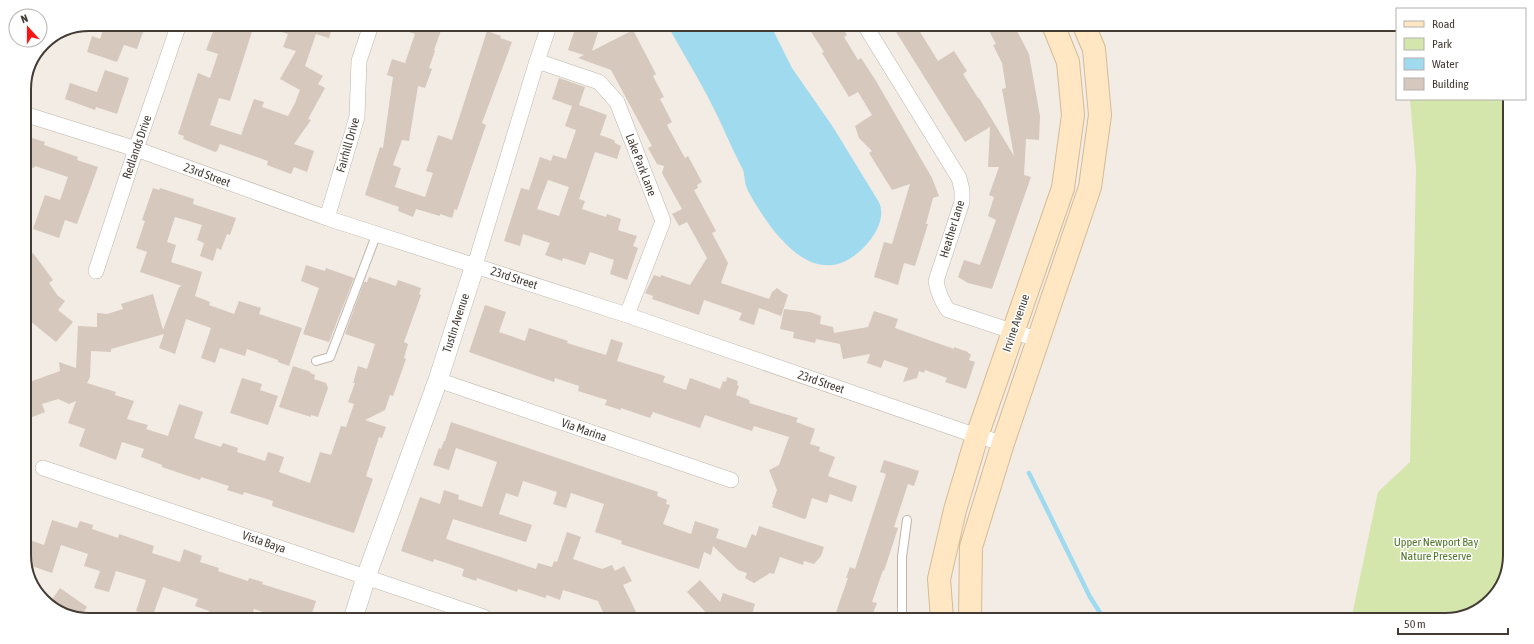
<svg xmlns="http://www.w3.org/2000/svg" width="1534" height="644" font-family="'Asap Condensed',sans-serif">
	<rect width="100%" height="100%" fill="#f2ece4"/>
	<path fill="#d5e6ac" d="M1410,99H1510L1505,580L1481,609L1445,620H1351L1378,492L1410,462L1416,169Z"/>
	<path fill="#a0daef" d="M668,26H771L792,68L833,127L877,199C879,202 881,206 881,210C884,232 854,263 833,265C809,268 789,249 775,232C767,222 750,197 746,186C744,179 745,172 741,166C730,145 722,124 711,103C698,77 682,52 668,26Z"/>
	<g fill="none" stroke-linecap="round" stroke-linejoin="round">
		<path stroke="#a0daef" stroke-width="4.5" d="M1029,473L1090,597L1104,619"/>
	</g>
	<path fill="#d6c8bd" fill-rule="evenodd" d="M105,24H146L137,49L124,45L117,62L87,52L92,36L100,39Z
		M216,24L254,25L230,101L219,98L210,125L241,135L254,99L264,102L262,107L288,116L295,103L300,90L280,79L296,51L283,47L288,34L266,27L267,25H333L329,38L316,34L305,66L323,76L318,84L325,88L308,119L311,120L294,144L314,151L307,172L294,167L291,174L267,165L268,161L220,144L217,151L215,152L183,139L184,136L178,134L198,73L210,78L218,54L206,50Z
		M395,25H443L434,50L435,51L429,68L432,69L425,88L418,86L409,141L402,140L393,165L401,168L395,187L425,197L433,173L426,171L438,135L452,140L487,31L501,36L500,38L512,42L482,123L486,125L457,210L455,209L452,218L440,214V216L416,209L413,217L398,211L399,207L365,195L380,147L383,148L393,77L387,75L392,59L405,63L415,34L395,27Z
		M576,26H600L592,51L633,30L656,74L653,76L664,97L660,99L672,122L667,125L669,129L685,158L688,156L702,182L697,185L698,188L694,190L716,231L712,233L728,263L721,283L769,299L772,292L777,288L782,292L788,295L781,316L759,308L754,325L739,320L742,313L704,300L699,315L652,299L653,296L645,293L654,275L660,277L661,275L690,285L707,258L687,222L679,226L672,214L682,209L662,173L664,166L657,164L648,148L652,146L611,70L578,58L584,55L568,50Z
		M808,27H842L847,35L844,37L858,60L861,58L876,81L932,178L939,196L933,198L926,224H928L915,266L904,263L898,285L874,277L884,242L892,244L910,184L892,190L869,153L872,151L859,138L855,126L872,115L858,92L849,97L822,53L824,52Z
		M893,27H917L938,61L954,51L967,71L963,74L978,98H979L1014,156L1002,89L1006,88L1002,63L993,45L996,44L987,27H1015L1029,54L1040,116L1039,140L1026,139L1024,175L1031,177L992,289L968,283L958,277L964,260L980,265L996,220L988,216L994,197L989,195L999,167H988L990,127L965,142Z
		M105,70L129,78L117,114L96,107L95,110L65,99L70,83L97,92Z
		M559,78L585,87L579,105L607,115L600,135L614,140L615,143L621,146L617,159L595,152L579,199L585,201L582,209L606,217L607,214L621,219L618,230L637,236L633,246L638,248L627,280L610,274L614,260L590,252L585,265L563,258L562,261L545,255L550,243L523,234L520,246L504,241L521,188L529,190L540,157L551,161L553,155L566,159L576,130L565,126L572,106L552,99ZM548,180L569,187L559,216L537,209Z
		M29,137L45,142L44,145L78,157L77,160L98,167L77,224L65,220L59,238L33,229L45,195L60,200L68,177L35,166L34,168L24,165V151Z
		M153,188L159,190L160,188L194,199L193,204L236,218L230,235L227,234L221,250L217,248L213,261L200,256L204,243L197,240L202,225L175,217L167,242L176,245L171,262L202,272L195,296L210,302L209,305L234,314L239,301L261,308L259,314L302,328L289,366L278,362V360L247,349L245,356L220,348L215,363L201,358L211,328L186,319L175,354L159,348L164,334L111,349V352L91,351L90,377L87,383L116,392L115,395L134,401L127,419L148,425L146,429L168,436L179,404L203,412L194,438L221,447L223,443L238,448L237,452L265,461L268,452L284,457L279,472L310,483L320,452L331,455L341,426L346,427L354,404L348,402L355,383H353L358,366L367,369L375,344L345,334L364,282H367L369,277L396,286L398,280L421,288L419,294L421,295L404,342L408,344L404,358L406,359L393,396L390,395L385,410L365,420L386,427L382,438L379,437L366,476L373,479L354,533L272,506L273,501L244,492L243,495L227,490L229,486L201,477L200,480L162,467V465L141,457L144,449L122,442L116,460L79,446L85,429L68,423L76,401L69,404L58,399L42,404L45,412L30,418L24,400V384L60,371L59,362L76,368L78,326L97,327V313L107,314L123,309L121,304L153,294L163,330L179,287L182,286L140,272L147,252L136,248L145,221L142,220Z
		M33,253L53,280L49,283L58,296L65,301L58,310L73,322L56,342L24,316V260Z
		M306,265L325,271L326,268L354,278L329,342L303,334L319,288L301,281Z
		M485,305L506,312L499,332L525,341L529,328L568,341L567,343L606,355L611,339L623,343L617,361L665,376L663,382L686,390L690,378L720,389L723,381L726,382L727,377L738,381L737,385L739,386L736,395L747,399L750,401L749,403L798,418L796,422L815,429L810,444L820,447L819,451L835,457L828,476L857,486L852,502L830,494L827,503L812,498L806,518L804,519L772,507L773,504H772L777,490L769,470L779,465L789,437L754,426L752,431L705,415L700,428L653,412L650,418L621,408V410L605,405L607,400L578,391L579,386L555,378L554,382L469,352Z
		M784,309L810,312L821,316L820,324L833,327L834,333L868,327L874,311L898,319L895,328L954,349V347L968,352V353L971,354L969,360L975,362L966,389L945,382L947,378L925,370L924,373L919,371L917,378L903,382L908,368L884,360L881,368L867,363L870,354L843,359L840,344L816,339L815,343L793,338L794,332L780,329Z
		M293,366L311,372L310,373L315,375L314,379L326,383L328,388L318,417L311,415V417L279,407Z
		M242,378L262,384L260,390L278,396L268,425L230,413Z
		M451,422L658,492L657,496L667,500L666,504L670,505L663,524L691,534L695,521L719,529L716,538L746,548L752,534L756,536L759,526L824,547L821,556L814,564L804,561L803,565L780,557L774,574L770,573L754,583L745,578L747,573L738,570L713,546L711,555L704,552L699,569L621,544L622,541L595,532L604,504L571,493L566,508L553,504L557,492L523,481L518,497L506,493L499,514L532,525L526,542L453,519L446,539L536,569L538,563L552,567L554,561L557,562L567,532L581,537L573,559L602,569L612,565L615,571L624,566L632,581L623,585L636,612L625,617H605L598,601L563,590L560,600L547,595L545,598L518,589L517,592L477,578L476,581L462,576L464,569L434,559L433,562L401,551L420,497L440,504L444,490L459,495L458,499L482,507L497,462L456,448L449,470L433,465L439,448L441,449L444,441H445Z
		M884,460L919,471L914,486L908,484L894,527L898,528L884,571L883,570L872,602L877,603L871,618H834L848,578H846L850,567L855,569L886,474L880,472Z
		M52,520L77,528L80,521L93,525L92,529L118,538L119,534L154,546L152,553L180,562L184,549L202,556L200,562L219,568L218,571L248,581L249,578L263,582L262,584L316,601L311,616H275L254,609L252,616H208L209,611L195,606L198,599L163,587L153,615H149L136,611L146,580L116,571L109,592L94,588L100,571L84,566L88,554L61,545L52,573L26,564L24,559V538L44,545Z
		M700,580L720,602L723,593L755,604L751,618L710,617L687,592Z
		M60,588L87,607L81,615H71L51,601Z"/>
	<g fill="none" stroke-linecap="round" stroke-linejoin="round">
		<g stroke="#c0b5aa" stroke-width="10">
			<path id="service" d="M316,361L330,357L377,233
				M902,618V557L907,520"/>
		</g>
		<g stroke="#c0b5aa" stroke-width="16">
			<path id="minor" d="M866,27L959,178L962,190V202L936,281C938,293 941,300 948,310L1039,340
				M537,61L599,82L617,102L663,221L627,315
				M24,114L136,149L327,218L627,315L977,436L1003,443
				M327,218L357,117L359,61L371,25
				M475,265L537,61L549,26
				M96,271L136,149L179,24
				M438,380L731,480
				M43,468L484,617"/>
		</g>
		<g stroke="#c0b5aa" stroke-width="20">
			<path id="tertiary" d="M354,616L366,577L438,380L475,265"/>
		</g>
		<g stroke="#d5bb96" stroke-width="24">
			<path id="secondary" d="M942,618L939,579L955,510L977,436L1063,188L1073,115L1068,62L1054,27
				M970,618L971,547L1003,443L1090,187L1100,115L1094,49L1085,28"/>
		</g>
		<use href="#service" stroke="#fff" stroke-width="8"/>
		<use href="#minor" stroke="#fff" stroke-width="15"/>
		<use href="#tertiary" stroke="#fff" stroke-width="19"/>
		<use href="#secondary" stroke="#fee7c2" stroke-width="22"/>
	</g>
	<g text-anchor="middle" dominant-baseline="central" stroke-width="3" stroke-linejoin="round" paint-order="stroke">
		<g font-size="12" fill="#443b34" stroke="#fff">
			<text transform="translate(348 145) rotate(-74)">Fairhill Drive</text>
			<text transform="translate(137 147) rotate(-71)">Redlands Drive</text>
			<text transform="translate(641 165) rotate(69)">Lake Park Lane</text>
			<text transform="translate(207 175) rotate(20)">23rd Street</text>
			<text transform="translate(952 229) rotate(-73)">Heather Lane</text>
			<text transform="translate(514 278) rotate(18)">23rd Street</text>
			<text transform="translate(456 323) rotate(-72)">Tustin Avenue</text>
			<text transform="translate(1016 323) rotate(-71)">Irvine Avenue</text>
			<text transform="translate(821 382) rotate(19)">23rd Street</text>
			<text transform="translate(584 430) rotate(19)">Via Marina</text>
			<text transform="translate(264 542) rotate(19)">Vista Baya</text>
		</g>
		<g font-size="12" fill="#507528" stroke="#fff">
			<text x="1436" y="542">Upper Newport Bay<tspan x="1436" dy="14">Nature Preserve</tspan></text>
		</g>
	</g>
	<path d="M0 0H1534V644H0ZM89 31H1445A58 58 0 0 1 1503 89V555A58 58 0 0 1 1445 613H89A58 58 0 0 1 31 555V89A58 58 0 0 1 89 31Z" fill="#fff" fill-rule="evenodd"/>
	<path fill="none" stroke="#443b34" stroke-width="2" d="M89 31H1445A58 58 0 0 1 1503 89V555A58 58 0 0 1 1445 613H89A58 58 0 0 1 31 555V89A58 58 0 0 1 89 31Z"/>
	<rect x="1396" y="8" width="130" height="92" fill="#ffffff" stroke="#b4b1ae"/>
	<rect x="1404" y="21" width="20" height="6" fill="#fee7c2" stroke="#b4b1ae"/>
	<text x="1432" y="28" font-size="12" fill="#443b34">Road</text>
	<rect x="1404" y="38" width="20" height="12" fill="#d5e6ac" stroke="#b4b1ae"/>
	<text x="1432" y="48" font-size="12" fill="#443b34">Park</text>
	<rect x="1404" y="58" width="20" height="12" fill="#a0daef" stroke="#b4b1ae"/>
	<text x="1432" y="68" font-size="12" fill="#443b34">Water</text>
	<rect x="1404" y="78" width="20" height="12" fill="#d6c8bd" stroke="#b4b1ae"/>
	<text x="1432" y="88" font-size="12" fill="#443b34">Building</text>
	<g transform="translate(28 28) rotate(339)"><circle r="19" fill="#ffffff" stroke="#b4b1ae"/>
	<path d="M0-3L7 15L0 10L-7 15Z" fill="#f81614"/>
	<text y="-6" font-size="11" font-weight="bold" text-anchor="middle" fill="#443b34">N</text>
	</g>
	<path d="M1398 628v6h110v-6" fill="none" stroke="#443b34" stroke-width="2"/>
	<text x="1404" y="628" font-size="12" fill="#443b34" stroke="#ffffff" stroke-width="3" paint-order="stroke">50 m</text>
</svg>
